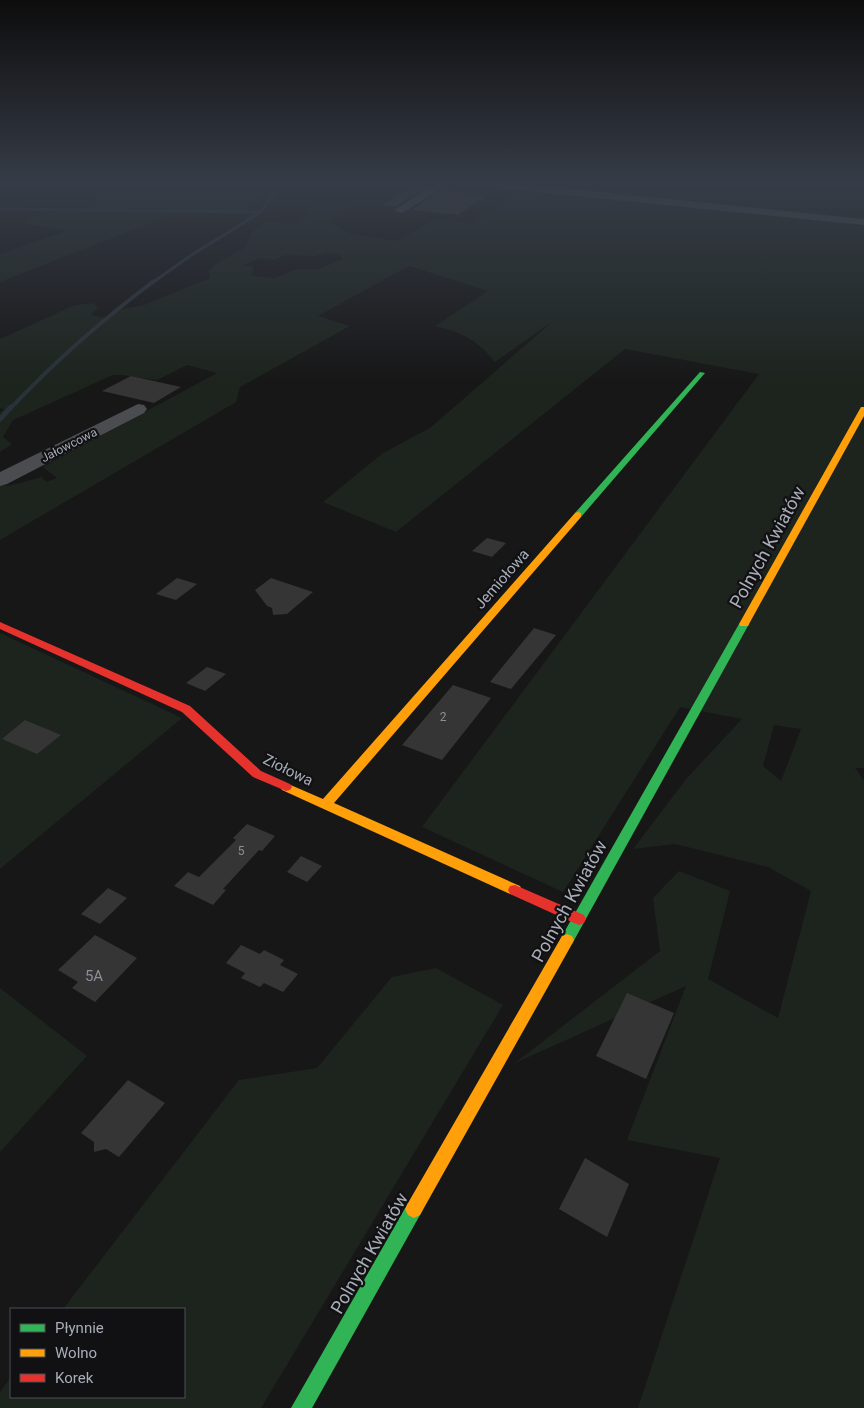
<svg xmlns="http://www.w3.org/2000/svg" width="864" height="1408" font-family="Roboto,sans-serif">
	<rect width="100%" height="100%" fill="#171717"/>
	<path fill="#1d241e" fill-rule="evenodd" d="M0,184H109L106,191L262,194L251,213L178,212L0,282V254L67,231L22,223L61,208H87L105,191L0,190Z
		M512,184H864V768H855L864,780V1408H638L720,1158L627,1140L686,986L515,1063L660,951L653,898L679,871L730,891L708,979L778,1018L811,891L768,867L675,844L633,849L687,778L742,719L680,707L563,892L422,827L759,374L625,349L396,532L323,502L383,453L430,428L553,321L495,362C476,339 463,333 435,326L488,291L409,266L318,316L350,326L240,387L236,402L0,540V484L8,486L42,477L46,482L57,478L43,467L217,373L187,365L157,380L123,375H113L13,420L3,437L12,444L0,452V412L4,410L0,408V339L75,305L93,303L98,307L91,315L105,318L122,309L144,305L210,278L209,270L219,262L245,247L253,231L266,222L298,223L309,215L307,209L319,203L359,208L331,216V222L346,232L362,236L397,241L435,219L472,223L525,186ZM326,252L339,254L343,259L319,269H297L275,278L252,276L253,266L243,265L261,258L274,260L286,255L315,256ZM774,725L801,729L781,781L763,766Z
		M0,633L182,718L0,869Z
		M436,968L503,1005L261,1408H0V1392L11,1377V1397H184V1309H63L239,1080L317,1068L392,977Z
		M0,988L87,1056L0,1152Z"/>
	<g fill="none" stroke-linecap="round" stroke-linejoin="round">
		<path stroke="#2a3239" stroke-width="3" d="M0,209L261,212L280,184
			M152,283L190,256L261,212"/>
		<path stroke="#2a3239" stroke-width="4" d="M10,409C54,362 102,320 154,281"/>
		<path stroke="#2a3239" stroke-width="5" d="M0,419L11,407"/>
	</g>
	<path fill="#353536" d="M415,186H428L395,207L381,205Z
		M443,189L462,193L486,196L458,215L412,210Z
		M131,376L181,387L154,403L102,391Z
		M487,538L506,543L492,557L472,551Z
		M177,578L197,584L176,600L156,594Z
		M271,578L313,592L287,614L273,615L272,608L267,606L255,590Z
		M534,628L556,635L511,689L490,682Z
		M207,667L226,674L205,691L186,683Z
		M453,685L491,698L442,760L402,745Z
		M25,720L61,735L37,754L2,739Z
		M247,824L275,836L262,851L259,850L223,889L226,890L213,905L174,886L188,872L199,877L236,840L233,838Z
		M301,856L322,866L307,882L287,872Z
		M108,888L127,898L100,924L81,914Z
		M95,935L137,958L95,1002L72,988L78,982L58,970Z
		M241,945L260,954L264,950L284,960L280,965L298,974L283,992L264,983L260,987L241,978L245,973L226,963Z
		M627,993L674,1013L646,1079L596,1056Z
		M128,1080L165,1103L119,1157L106,1149L94,1152V1142L81,1133Z
		M585,1158L629,1184L607,1237L559,1209Z"/>
	<g fill="none" stroke-linecap="round" stroke-linejoin="round">
		<path fill="#4b4c50" fill-rule="evenodd" d="M435,184H448L404,212L400,213L394,210Z
			M481,184H521L864,219V225L486,187Z
			M138,404L144,405L147,409L144,413L7,484L0,486V472Z"/>
		<path fill="#30b455" fill-rule="evenodd" d="M700,372L705,373L581,517H575V513Z
			M744,621L749,624L572,944L567,946L562,944L560,940L562,936L739,624Z
			M414,1200L420,1203L423,1209L420,1215L312,1408H291L408,1203Z"/>
		<path fill="#ff9f0a" fill-rule="evenodd" d="M861,407H864V416L749,624L748,626H740L739,624Z
			M578,512L581,513V517L334,803L520,886L522,890L520,894L515,895L510,894L282,790L280,787L282,784L286,783L323,799L575,513Z
			M567,934L572,936L574,940L572,944L420,1215L414,1218L408,1215L405,1209L408,1203L562,936Z"/>
		<path fill="#e5322d" fill-rule="evenodd" d="M0,622L190,706L261,771L290,784L292,787L290,790L286,791L253,777L182,712L0,629Z
			M515,885L584,915L586,919L584,923L579,925L574,923L510,894L508,890L510,886Z"/>
	</g>
	<linearGradient id="sky" x2="0" y2="1"><stop stop-color="#0d0d0d"/><stop offset="0.48" stop-color="#363c47"/><stop offset="1" stop-color="#363c47" stop-opacity="0"/></linearGradient>
	<rect width="864" height="382" fill="url(#sky)"/>
	<g text-anchor="middle" dominant-baseline="central" stroke-width="4.5" stroke-linejoin="round" paint-order="stroke">
		<g font-size="12" fill="#a8adb8" stroke="#111113">
			<text transform="translate(69 445) rotate(-27)">Jałowcowa</text>
		</g>
		<g font-size="12" fill="#8b8f98">
			<text x="443" y="717">2</text>
			<text x="241" y="851">5</text>
		</g>
		<g font-size="15" fill="#a8adb8" stroke="#111113">
			<text transform="translate(502 579) rotate(-49)">Jemiołowa</text>
			<text transform="translate(288 770) rotate(26)">Ziołowa</text>
		</g>
		<g font-size="15" fill="#8b8f98">
			<text x="94" y="976">5A</text>
		</g>
		<g font-size="18" fill="#a8adb8" stroke="#111113">
			<text transform="translate(767 547) rotate(-61)">Polnych Kwiatów</text>
			<text transform="translate(569 901) rotate(-61)">Polnych Kwiatów</text>
			<text transform="translate(369 1253) rotate(-60)">Polnych Kwiatów</text>
		</g>
	</g>
	<rect x="10" y="1308" width="175" height="90" fill="#111113" stroke="#4d4f55"/>
	<rect x="20" y="1324" width="25" height="8" fill="#30b455" stroke="#4d4f55"/>
	<text x="55" y="1333" font-size="15" fill="#a8adb8">Płynnie</text>
	<rect x="20" y="1349" width="25" height="8" fill="#ff9f0a" stroke="#4d4f55"/>
	<text x="55" y="1358" font-size="15" fill="#a8adb8">Wolno</text>
	<rect x="20" y="1374" width="25" height="8" fill="#e5322d" stroke="#4d4f55"/>
	<text x="55" y="1383" font-size="15" fill="#a8adb8">Korek</text>
</svg>
